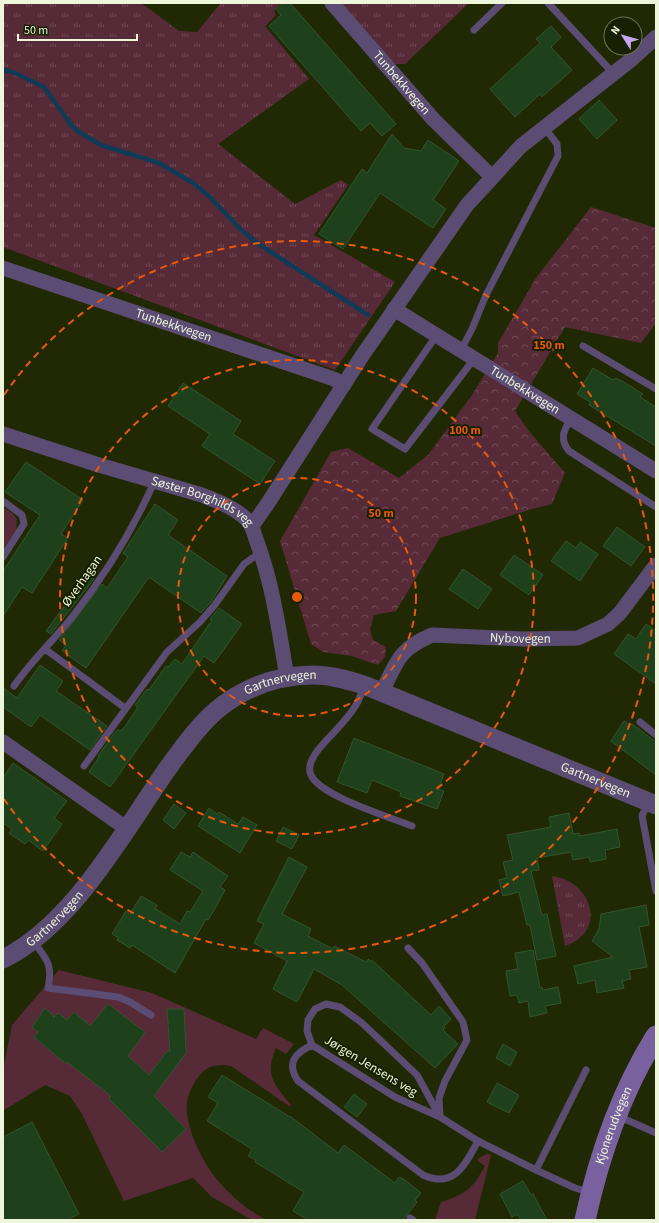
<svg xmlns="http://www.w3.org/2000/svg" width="659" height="1223" font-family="'Source Sans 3',sans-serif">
	<defs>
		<pattern id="forest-crowns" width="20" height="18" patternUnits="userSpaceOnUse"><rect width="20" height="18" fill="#572a38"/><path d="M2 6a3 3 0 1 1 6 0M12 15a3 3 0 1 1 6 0" fill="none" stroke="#6f4a54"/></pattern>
		<pattern id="park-tufts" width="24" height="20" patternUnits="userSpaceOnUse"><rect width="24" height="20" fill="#572a38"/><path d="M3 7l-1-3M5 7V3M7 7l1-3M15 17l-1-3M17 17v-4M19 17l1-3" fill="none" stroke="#6f4a54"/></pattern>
	</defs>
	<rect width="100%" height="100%" fill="#212904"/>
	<path fill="#572a38" d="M3,507L12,513L17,519L16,530L3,550Z
		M59,970L152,993L256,1039L263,1028L294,1044L286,1054L276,1048C264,1075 274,1084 291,1105L289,1106L231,1066C217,1063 205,1066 197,1079C183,1099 185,1114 193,1137C206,1173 232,1201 266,1220H252L212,1197L193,1178L124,1201L82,1114L70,1096L45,1085L4,1110L3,1070L12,1025Z
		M487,1154L491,1155L475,1220H435L441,1202C465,1195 473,1188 485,1166L478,1161L479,1158Z"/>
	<path fill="url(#forest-crowns)" d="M591,207L656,228V323L641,343L565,327L515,411L528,430L565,473L552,504L532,509L440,538L396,611L374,615L370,629L373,640L386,647L385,657L378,665L352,656L323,652L311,644L280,541L331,452L348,448L399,478L428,455L470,398L498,353V343L536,278Z"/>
	<path fill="url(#park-tufts)" d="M3,3H141L179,31L197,32L221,3H281L274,11L276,15L265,26L309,79L218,144L295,204L341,180L348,185L314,235L395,282L335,370L3,247Z
		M342,3H469L405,64H395Z
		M552,876C592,881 608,931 565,946Z"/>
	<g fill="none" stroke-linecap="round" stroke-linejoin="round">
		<path stroke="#103b57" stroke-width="4.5" d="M3,70L13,72L44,87L72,126L79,132L101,145L159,163L193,183L209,196L241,230L260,245L368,315"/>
	</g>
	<path fill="#1e401b" stroke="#32542e" d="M283,3H290L396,124L382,136L370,123L361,131L269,26L281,15L276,9Z
		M551,26L561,37L551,47L572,70L542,97L540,94L515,117L490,89L540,43L536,39Z
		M599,100L617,120L597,139L579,119Z
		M392,134L404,148L421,151L428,140L459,161L433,200L446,209L433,228L380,193L343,249L319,234L362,169L367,173Z
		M593,368L613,380L615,378L622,381L643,394L640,397L656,407V446L589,405L590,402L577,394Z
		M183,383L241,421L233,434L275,461L260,484L202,446L210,434L168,406Z
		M26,462L83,500L61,534L68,538L32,593L22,587L3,616V571L40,515L5,492Z
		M155,504L178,520L168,535L227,576L211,602L201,613L149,577L86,668L62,651L66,645L59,640L102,584L107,588L128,557L123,553Z
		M617,527L645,547L631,566L603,546Z
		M566,541L576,548L580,542L598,554L580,581L551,561Z
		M514,555L543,575L529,595L500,575Z
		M463,569L492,589L478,609L449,589Z
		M88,574L94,579L51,634L46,631Z
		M219,608L242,624L214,663L204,656L110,787L89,772L99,757L98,756L115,732L118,730L120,731L124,728L138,707L135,705L147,689L149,690L166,666L168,667L175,659L182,664L212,620L210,619Z
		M646,624L656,631V684L614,654L628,634L636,639Z
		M40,665L63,681L56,691L107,726L90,750L40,715L31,727L3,707V688L17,698Z
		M624,721L630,725L632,724L656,742V775L611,741Z
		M354,738L444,774L438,789L444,791L437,809L400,796L401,792L372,780L367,793L337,782Z
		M13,763L67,801L54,818L62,824L43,851L28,840L25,844L9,833L12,829L3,823V778Z
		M174,804L186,813L174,829L163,820Z
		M209,808L217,814L219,812L238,824L243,817L257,825L240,853L198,826Z
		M569,813L573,834L579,833L580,836L617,829L620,847L605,850L606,859L590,862L589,857L573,860L571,852L537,858L539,870L531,871L542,915L547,914L556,956L537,960L530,925H527L519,892L503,896L499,880L507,878L503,862L513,860L507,835L551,827L549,817Z
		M283,827L299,835L292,849L276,841Z
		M181,852L190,857L193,852L228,876L220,887L225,890L217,905L208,920L206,919L175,973L132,945L130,948L117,940L119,938L112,934L126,911L130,914L141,896L157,905L155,909L159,911L180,924L187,911L190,912L203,891L170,870Z
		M289,857L307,867L282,914L311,929L308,936L333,949L334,946L366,962L368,959L371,962L372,960L431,1015L439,1006L451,1019L444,1026L445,1028L443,1030L458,1044L435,1068L342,985L314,969L297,1002L273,989L287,961L254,943L264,924L257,921Z
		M646,905L649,925L639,927L647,967L629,970L631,979L622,981L624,988L597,993L595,980L578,984L574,966L613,957L592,941L599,929L601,914Z
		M533,950L540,988L542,987L543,990L558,987L561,1003L545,1006L547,1013L530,1017L528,1001L519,1003L517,995L510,996L506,971L518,969L515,953Z
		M108,1004L145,1032L128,1056L149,1075L168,1050L170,1052L167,1009H184L186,1053L154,1096L186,1129L162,1152L109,1099L111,1096L67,1062L66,1064L34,1037L38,1032L32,1027L45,1008L54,1017L58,1013L67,1020L74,1012L90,1026Z
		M503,1044L517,1052L510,1066L496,1058Z
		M222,1075L290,1117V1116L338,1153L344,1145L395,1183L399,1177L405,1180L421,1193L415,1200L417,1202L403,1220H308L293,1211L304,1192L255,1162L256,1160L248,1156L252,1149L207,1121L218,1103L208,1097Z
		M497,1083L519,1095L509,1113L487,1102Z
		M354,1094L367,1104L357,1117L344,1107Z
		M32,1122L79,1214L67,1220H3V1137Z
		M523,1181L531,1195L533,1194L547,1220H521L517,1214L512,1217L500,1194Z"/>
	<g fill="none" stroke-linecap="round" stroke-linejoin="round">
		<path stroke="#5b4c73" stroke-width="7" d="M548,3L613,73
			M474,30L502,3
			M436,336L372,429L405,449L474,359
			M583,346L656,389
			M461,350L472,329L486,295L558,156L557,144L544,127
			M571,418C564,430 559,439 569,451L656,507
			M3,501L22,515L24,524L3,557
			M45,649L125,708
			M364,685C362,692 360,699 356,705C346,722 330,735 318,750C313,757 307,766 311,775C320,796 390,817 412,826
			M14,686C32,660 54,640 73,616C105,575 134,528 155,480
			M640,722L656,735
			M84,766L167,652L200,622L214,606L244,564L261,552
			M648,802L642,816L656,891
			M33,941C47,959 53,965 48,988L118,997L130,1002L151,1015
			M408,948L422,963L463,1022L467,1040L445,1081L439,1098L440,1115
			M312,1045C295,1053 286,1063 298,1081L423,1175C454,1189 465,1165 478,1141
			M618,1116L656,1133
			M440,1117L417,1075L362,1023L340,1007L326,1004L315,1009L308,1020L307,1031L312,1045L395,1097L440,1117L478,1141L536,1170L575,1188L589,1192
			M536,1170L586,1070
			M410,1218L413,1220"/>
		<g stroke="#5b4c73" stroke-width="15">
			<path id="s1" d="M332,3L433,119L492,177"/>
			<path id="s2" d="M3,268L334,379L344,385"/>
			<path id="s3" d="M394,309L656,471"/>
			<path id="s4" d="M3,434L99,465L202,495C217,501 236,508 247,520C253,526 254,534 257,542C273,585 279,631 287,677"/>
			<path d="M252,526L268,503L362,356L467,205L521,146L632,59L656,37"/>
			<path id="s5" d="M382,692C397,661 399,649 432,635L524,639L578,638L608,624L620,613L656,565"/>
			<path d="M3,742L126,828"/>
		</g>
		<path stroke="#5b4c73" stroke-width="19" id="s6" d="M3,959C76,923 126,826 173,761C188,741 203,720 223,705C250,685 281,675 314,675C331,675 348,680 364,685L656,805"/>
		<path stroke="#79619f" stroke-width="21" id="s7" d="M585,1220C599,1156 621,1092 656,1036"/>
	</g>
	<g fill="none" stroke="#e8590c" stroke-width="2" stroke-dasharray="7 5">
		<circle cx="297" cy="597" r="119"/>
		<circle cx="297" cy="597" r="237"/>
		<path d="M4 395A356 356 0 1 1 4 799"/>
	</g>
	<g text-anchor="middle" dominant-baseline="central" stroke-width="4" stroke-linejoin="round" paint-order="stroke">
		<g font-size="13" fill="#edf5da" stroke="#172000">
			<text stroke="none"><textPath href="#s1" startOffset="106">Tunbekkvegen</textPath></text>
			<text stroke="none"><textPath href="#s2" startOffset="180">Tunbekkvegen</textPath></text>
			<text stroke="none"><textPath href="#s3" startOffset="154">Tunbekkvegen</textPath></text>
			<text stroke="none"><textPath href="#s4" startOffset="211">Søster Borghilds veg</textPath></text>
			<text transform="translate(82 581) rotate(-55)">Øverhagan</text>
			<text stroke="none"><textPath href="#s5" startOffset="167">Nybovegen</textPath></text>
			<text stroke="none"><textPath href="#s6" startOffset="402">Gartnervegen</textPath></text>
			<text stroke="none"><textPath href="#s6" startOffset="738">Gartnervegen</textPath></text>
			<text stroke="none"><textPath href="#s6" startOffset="66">Gartnervegen</textPath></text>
			<text transform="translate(371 1066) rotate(31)">Jørgen Jensens veg</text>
			<text stroke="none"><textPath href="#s7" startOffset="99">Kjonerudvegen</textPath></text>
		</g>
	</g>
	<circle cx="297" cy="597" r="6" fill="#e8590c" stroke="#172000" stroke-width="2"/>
	<g font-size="12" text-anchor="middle" font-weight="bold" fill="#e8590c" stroke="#172000" stroke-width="4" stroke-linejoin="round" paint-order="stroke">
		<text x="549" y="349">150 m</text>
		<text x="465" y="434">100 m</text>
		<text x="381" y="517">50 m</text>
	</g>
	<rect width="659" height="1223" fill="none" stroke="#edf5da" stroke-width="8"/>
	<g transform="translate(623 36) rotate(307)"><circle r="19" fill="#172000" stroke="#6d7557"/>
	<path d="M0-3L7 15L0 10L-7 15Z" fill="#c4a7f1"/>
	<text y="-6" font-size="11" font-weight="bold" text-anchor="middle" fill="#edf5da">N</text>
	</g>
	<path d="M18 34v6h119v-6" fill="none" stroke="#edf5da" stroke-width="2"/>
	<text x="24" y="34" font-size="12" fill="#edf5da" stroke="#172000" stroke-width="3" paint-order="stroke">50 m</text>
</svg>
